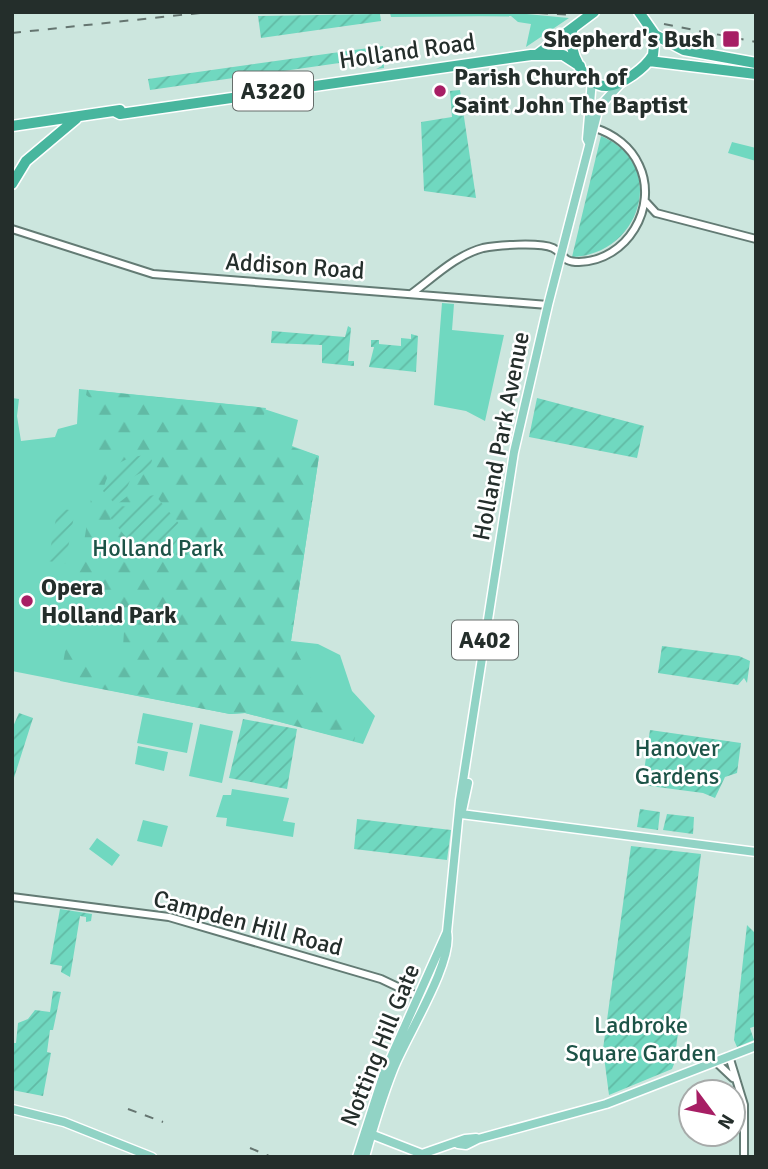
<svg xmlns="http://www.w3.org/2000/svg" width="768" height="1169" font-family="Signika,sans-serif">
	<defs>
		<pattern id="forest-firs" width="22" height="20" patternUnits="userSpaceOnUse" patternTransform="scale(1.75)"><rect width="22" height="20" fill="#70d8c0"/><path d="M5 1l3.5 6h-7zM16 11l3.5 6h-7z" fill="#61baa5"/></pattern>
		<pattern id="garden-furrows" width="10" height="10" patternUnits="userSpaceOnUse" patternTransform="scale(1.75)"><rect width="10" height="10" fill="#70d8c0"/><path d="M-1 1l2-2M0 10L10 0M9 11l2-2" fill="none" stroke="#61baa5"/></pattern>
	</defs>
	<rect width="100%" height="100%" fill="#cce6de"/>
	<path fill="#70d8c0" d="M505,12L569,18L526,47L531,24L518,22L511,16L391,17L390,13Z
		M732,142L756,148V161L728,153Z
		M442,303L454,304L452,330L504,335L485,421L466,411L434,405Z
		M79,389L258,407L298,420L292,446L319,456L291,641L318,644L340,655L352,691L375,716L363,744L245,713L230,714L12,671V398L19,399L17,416L21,441L55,437L58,429L77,424Z
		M143,713L193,723L187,753L137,743Z
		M200,724L233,731L222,783L189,776Z
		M138,746L168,752L164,771L135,764Z
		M232,789L289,798L283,821L295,823L293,837L226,826L227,818L216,817L223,795H231Z
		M143,820L168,826L162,847L137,841Z
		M97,838L120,855L112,866L89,849Z"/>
	<path fill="url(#forest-firs)" d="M87,390L266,408L258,436L319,456L291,641L315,686L331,705L349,718L357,731L354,741L245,713L230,714L60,681L67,640L77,643L98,664L105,661L116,666L122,662L125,616L122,607L94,596L78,578L99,451L93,400L86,395Z"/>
	<path fill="url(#garden-furrows)" d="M380,14L381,21L261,38L258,16Z
		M383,46L384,68L376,69L382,66L381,57L150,90L148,79Z
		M460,90L476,198L424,191L421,122L452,117L450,91Z
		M601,136C669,164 641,255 572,257Z
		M348,326L351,328L348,361H354V366L322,363V345L271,343L272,331L345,337Z
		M411,334L418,336L416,372L369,367L374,347H371V340H379V344L401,346V338L411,339Z
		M537,398L644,426L637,458L529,437Z
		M148,455L152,460L150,468L131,478L127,488L130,494L116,505L103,491C109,466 121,457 148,455Z
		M155,495L181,526C180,536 177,544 168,549C142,565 124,534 110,517L121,506L129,507L142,497Z
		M58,508L75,511L65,564L48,561Z
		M662,646L739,656L750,661L747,683L744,678L738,685L658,673Z
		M19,713L33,718L12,784V729Z
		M243,719L297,729L287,789L229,778Z
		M650,730L741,743L737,773L725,777L715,798L703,793L642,785Z
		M640,809L660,812L658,830L637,827Z
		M667,814L694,817L693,834L663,830Z
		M357,819L451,830L447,860L354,849Z
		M631,846L701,854L674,1064L672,1069L609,1095L603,1049Z
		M60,909L92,914L91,921L86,922V917L80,916L70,977L61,972L62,966L50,964Z
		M747,925L756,934V1026L750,1028L754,1040L737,1047L734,1040Z
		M53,991L61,992L53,1030H50L47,1052L51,1053L43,1096L12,1090V1043H16L18,1023L28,1019L35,1010L50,1012Z"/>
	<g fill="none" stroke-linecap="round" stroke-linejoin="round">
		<g stroke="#637b74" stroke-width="10">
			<path id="minor" d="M645,201L656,213L756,239
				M12,229L153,274L548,305
				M411,294C433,278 456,255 483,248C497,245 540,242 553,248C565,254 561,262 579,262C627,261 659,207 639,165C631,147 614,134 595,128
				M12,897L169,917L381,979L419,997
				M729,1056L744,1105V1157
				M715,1061L733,1078"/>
		</g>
		<g stroke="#fff" stroke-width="11">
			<path id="major" d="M589,143L587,139L592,80
				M462,811L468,783
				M461,814L756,852
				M12,1109L64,1122L152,1157
				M368,1133L422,1154L465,1139L476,1138
				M458,1144L466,1145L478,1139L606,1104L756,1046
				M357,1157L384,1073L447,932L460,800L514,452L548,305L599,107L623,81
				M365,1157C373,1128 382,1098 393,1070C405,1038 454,962 447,932"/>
		</g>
		<g stroke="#fff" stroke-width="13">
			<path id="highway" d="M572,31C567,50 584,87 607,86C623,85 645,68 653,55L655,35L639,12
				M655,35L684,50L756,63
				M538,54L594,12
				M649,61L756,74
				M116,112L120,114L531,55H563L580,66
				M12,126L120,110
				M12,184L26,161L76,119"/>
		</g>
		<use href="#minor" stroke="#fff" stroke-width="6"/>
		<use href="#major" stroke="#91d3c5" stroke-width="8"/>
		<use href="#highway" stroke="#48b69e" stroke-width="10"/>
		<path stroke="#657570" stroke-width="2" stroke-dasharray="9 9" stroke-linecap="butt" d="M521,12L573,15
			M664,24L756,42
			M12,33L209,12
			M128,1109L163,1122
			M250,1148L269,1156"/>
	</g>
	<g fill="#a71e64" stroke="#fff" stroke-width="2.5">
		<rect x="722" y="30" width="18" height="18" rx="3.5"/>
		<circle cx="440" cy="91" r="7"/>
		<circle cx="27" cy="601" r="7"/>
	</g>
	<g text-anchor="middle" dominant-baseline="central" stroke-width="5" stroke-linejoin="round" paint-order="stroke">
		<g fill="#fff" stroke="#666d6b" stroke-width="2">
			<rect x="233" y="71.5" width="80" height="39" rx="5"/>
			<rect x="452" y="620.5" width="66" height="39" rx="5"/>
		</g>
		<g font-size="23" font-weight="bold" fill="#242e2b">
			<text x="273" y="91">A3220</text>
			<text x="485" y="640">A402</text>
		</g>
		<g font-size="24" font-weight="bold" fill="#242e2b" stroke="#fff" text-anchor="start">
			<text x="715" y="39" text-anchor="end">Shepherd's Bush</text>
			<text x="454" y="77">Parish Church of<tspan x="454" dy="28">Saint John The Baptist</tspan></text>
			<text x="41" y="587">Opera<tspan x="41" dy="28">Holland Park</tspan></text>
		</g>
		<g font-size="24" fill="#242e2b" stroke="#fff">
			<text transform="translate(407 51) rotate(-8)">Holland Road</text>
			<text transform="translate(295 266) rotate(4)">Addison Road</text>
			<text transform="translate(501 436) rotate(-79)">Holland Park Avenue</text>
			<text transform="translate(248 923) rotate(15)">Campden Hill Road</text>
			<text transform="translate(380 1045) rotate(-68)">Notting Hill Gate</text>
		</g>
		<g font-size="24" fill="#1c5347" stroke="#fff">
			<text x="158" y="548">Holland Park</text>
			<text x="677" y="748">Hanover<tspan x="677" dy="28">Gardens</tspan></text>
			<text x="641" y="1025">Ladbroke<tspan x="641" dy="28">Square Garden</tspan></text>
		</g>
	</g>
	<rect width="768" height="1169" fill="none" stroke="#242e2b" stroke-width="28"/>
	<g transform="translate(712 1113) rotate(122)"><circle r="33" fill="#ffffff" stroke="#a7abaa" stroke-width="2"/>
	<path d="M0-5L12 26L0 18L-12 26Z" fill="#a71e64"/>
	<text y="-10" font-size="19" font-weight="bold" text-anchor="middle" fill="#242e2b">N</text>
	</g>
</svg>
